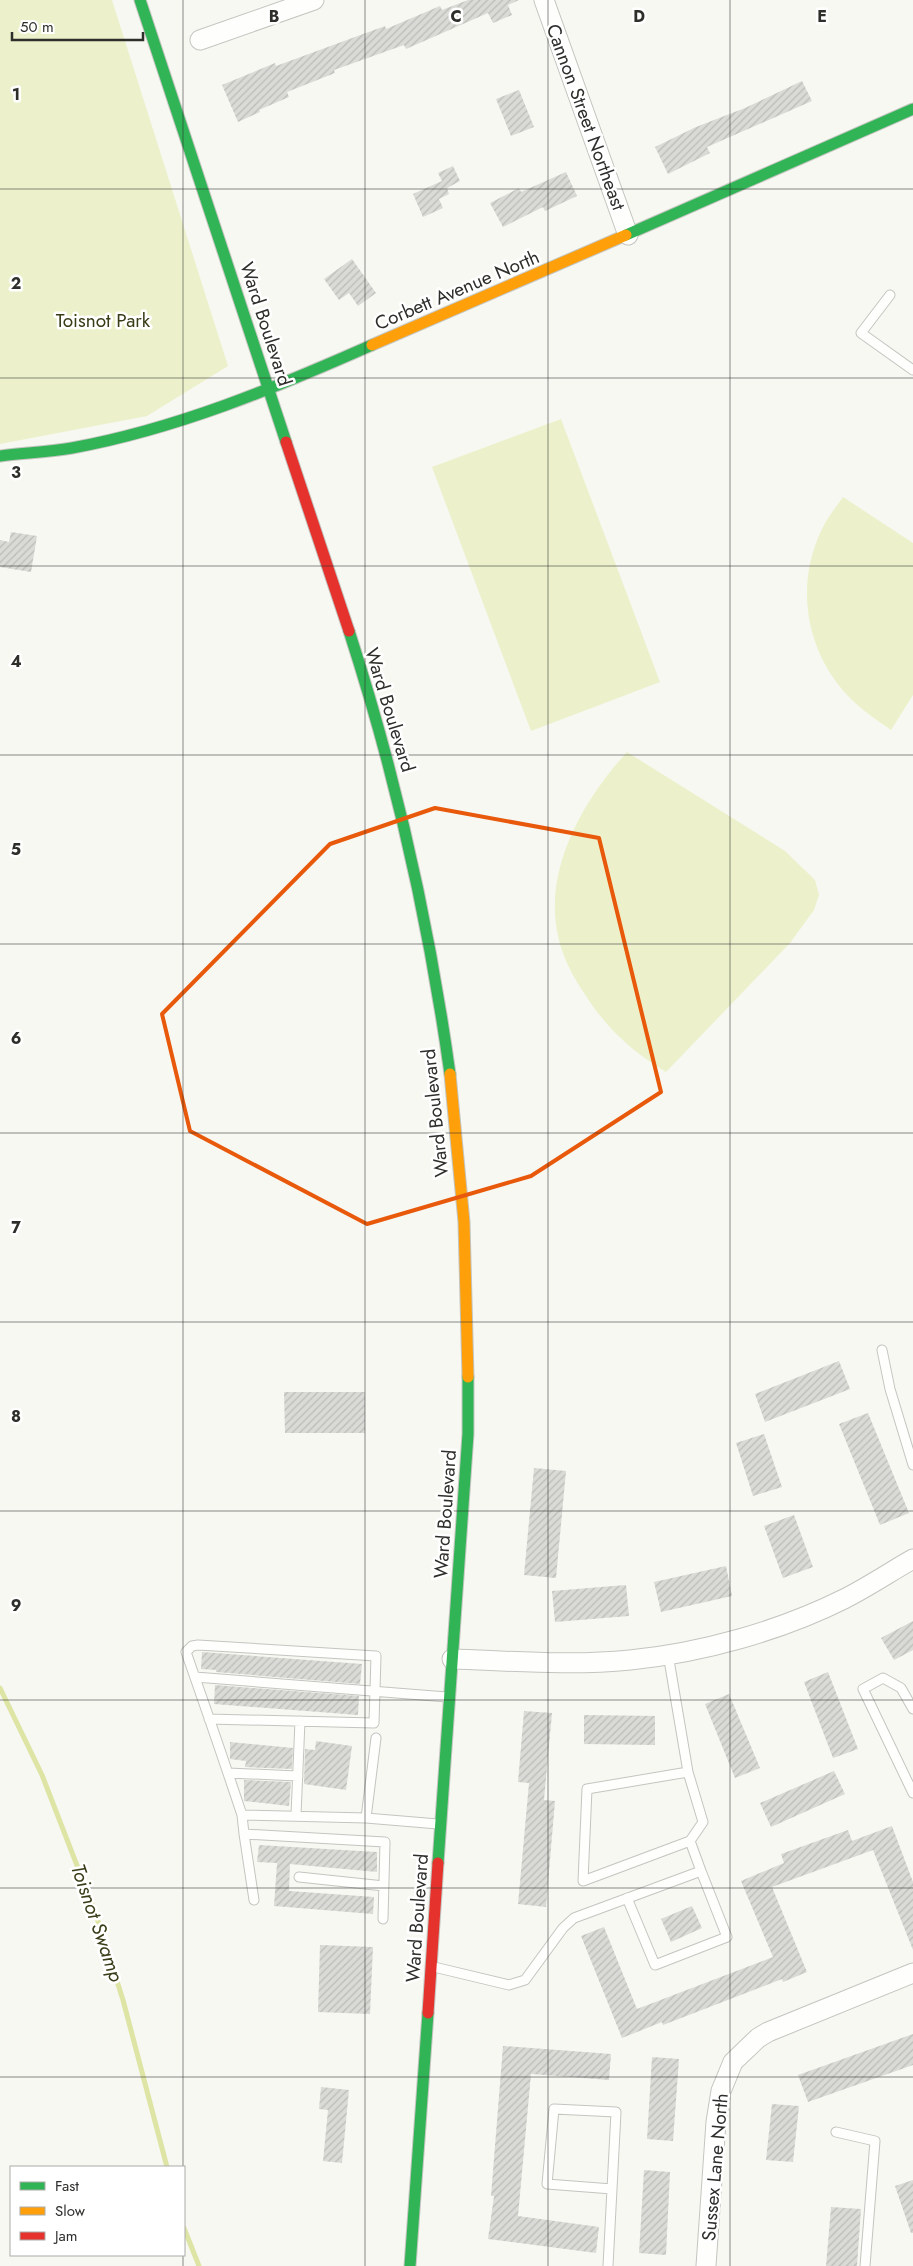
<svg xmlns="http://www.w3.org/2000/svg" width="913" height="2266" font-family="Jost,sans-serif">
	<defs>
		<pattern id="building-hatch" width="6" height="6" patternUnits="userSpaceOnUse" patternTransform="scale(1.25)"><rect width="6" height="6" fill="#dadbd6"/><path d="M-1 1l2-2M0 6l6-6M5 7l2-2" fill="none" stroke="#bbbcb8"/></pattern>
	</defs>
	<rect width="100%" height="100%" fill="#f7f8f2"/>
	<path fill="#ecf1cb" d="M0,0H112L228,366L147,416L0,444Z
		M561,419L660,682L531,731L432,467Z
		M843,497L913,543V695L891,730C877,720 863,711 851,699C806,654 794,586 822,529C827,518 836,507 843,497Z
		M627,752L785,851L815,880L819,895L814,910L790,943L666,1072C633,1052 607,1029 586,996C573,977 561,955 557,931C545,865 585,798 627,752Z"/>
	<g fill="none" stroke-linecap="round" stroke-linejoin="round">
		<path stroke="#dde4a4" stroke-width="5" d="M0,1688L42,1775L95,1912L123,2000L167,2167
			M184,2228L199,2266"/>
	</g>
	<path fill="url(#building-hatch)" d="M468,0H519L508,5L512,15L493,23L488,13L406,49L404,45L334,70L335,73L287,92L289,97L259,110L260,112L238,122L222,85L275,63L276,66L385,26L386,29L440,6L442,10Z
		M802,81L812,101L707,147L710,153L668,174L655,147L696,127L745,108Z
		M519,90L534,127L511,136L496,99Z
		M453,166L460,181L447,188L449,194L439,199L443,208L423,217L413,194L442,181L438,173Z
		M566,172L577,196L545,211L543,207L503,227L490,203L519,188L521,192Z
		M352,259L376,293L358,306L349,293L339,300L324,279Z
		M11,532L37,536L31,572L0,567V540L9,542Z
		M839,1361L850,1389L765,1422L755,1394Z
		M284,1392H365V1433H285Z
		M868,1413L909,1513L880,1525L839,1424Z
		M764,1434L782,1487L753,1496L736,1443Z
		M534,1468L566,1471L556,1578L524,1575Z
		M794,1515L813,1567L783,1578L764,1526Z
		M726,1566L732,1596L661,1612L654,1582Z
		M626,1585L629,1616L555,1622L552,1591Z
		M913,1621V1650L894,1660L881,1638Z
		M202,1652L362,1664L360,1684L216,1672V1670L201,1669Z
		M828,1672L858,1749L833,1758L804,1682Z
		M215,1685L359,1696L358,1715L214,1704Z
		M729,1694L760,1768L735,1778L705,1704Z
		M524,1711L552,1713L544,1800L555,1801L546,1907L518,1904L529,1783L518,1782Z
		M584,1715L655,1716V1745L584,1744Z
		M316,1741L352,1746L346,1790L304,1784L305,1749L315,1750Z
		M230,1742L293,1748L292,1769L245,1767L246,1761L230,1759Z
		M834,1771L845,1794L771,1827L760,1803Z
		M244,1780L291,1782L289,1806L244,1801Z
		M892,1826L913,1882V1950L873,1850L772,1887L807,1972L783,1982L782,1979L663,2025L662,2022L622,2038L581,1936L604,1927L637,2009L773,1957L741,1881L784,1863L781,1854L848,1830L852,1841Z
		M259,1845L377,1852V1872L290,1864L289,1891L374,1897L373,1914L274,1906L277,1863L257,1862Z
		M692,1906L702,1928L671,1942L661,1919Z
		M320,1945L373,1947L370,2014L318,2012Z
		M913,2034V2065L808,2102L798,2075Z
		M503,2046L611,2054L609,2080L531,2074L518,2216L599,2227L596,2253L488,2239L494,2196H491Z
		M652,2057L679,2059L673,2141L647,2139Z
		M321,2087L349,2090L342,2163L323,2161L328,2110L319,2109Z
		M772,2104L799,2106L793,2162L766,2160Z
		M644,2170L670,2172L666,2255L639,2253Z
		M913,2180V2233H911L895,2186Z
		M831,2207L861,2209L857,2266H826Z"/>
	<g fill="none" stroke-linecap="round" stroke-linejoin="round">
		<g stroke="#c4c5c0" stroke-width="11">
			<path id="lane" d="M890,295L861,333L913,370
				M882,1350L890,1389L913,1465
				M668,1654L688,1772
				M195,1677L447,1697
				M913,1709L901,1688L883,1678L863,1689L913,1793
				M209,1719L374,1723L376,1656L198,1645L192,1646L186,1652C205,1706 224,1761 242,1815L366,1818L438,1824
				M228,1773L298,1776
				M242,1815L244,1834
				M296,1815L300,1721
				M366,1818L376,1738
				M690,1841L703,1822L688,1772L587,1789L583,1881L690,1841L701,1871
				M299,1877L384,1886
				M254,1900L244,1834L385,1842L383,1919
				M434,1967L509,1985L525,1980L563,1928L574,1918L701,1871L727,1937L655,1965L627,1898
				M836,2132L875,2141L865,2266
				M608,2266L616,2112L554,2109L547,2184L612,2189"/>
		</g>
		<g stroke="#c4c5c0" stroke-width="21">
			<path id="street" d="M544,0L628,235
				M200,40L314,0
				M452,1659C512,1661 571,1666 630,1660C701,1653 780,1631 844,1599C868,1587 890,1572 913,1559
				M706,2266L716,2122L721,2091L733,2062L758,2038L768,2032L913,1973"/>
		</g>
		<g stroke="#c4c5c0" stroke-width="13">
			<path id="fast" d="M140,0L286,442
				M626,235L913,109
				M0,456C24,453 48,452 72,448C176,429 275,388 372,345
				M349,631C396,776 429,923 450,1074
				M438,1863L468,1434V1377
				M410,2266L428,2013"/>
		</g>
		<g stroke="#c4c5c0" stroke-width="13">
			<path id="slow" d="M372,345L626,235
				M450,1074L464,1222L468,1377"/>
		</g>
		<g stroke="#c4c5c0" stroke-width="13">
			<path id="jam" d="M286,442L349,631
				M428,2013L438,1863"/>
		</g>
		<use href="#lane" stroke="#fefefd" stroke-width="9"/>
		<use href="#street" stroke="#fefefd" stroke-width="19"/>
		<use href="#fast" stroke="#30b455" stroke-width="11"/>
		<use href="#slow" stroke="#ff9f0a" stroke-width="11"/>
		<use href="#jam" stroke="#e5322d" stroke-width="11"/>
	</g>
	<path fill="none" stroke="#e8590c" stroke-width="4" stroke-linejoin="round" d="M435,808L599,838L661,1092L531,1176L367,1224L190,1131L162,1014L330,844Z"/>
	<path fill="none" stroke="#2e2e2b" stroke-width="1" stroke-opacity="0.55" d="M183,0V2167M365,0V2266M548,0V2266M730,0V2266M0,189H913M0,378H913M0,566H913M0,755H913M0,944H913M0,1133H913M0,1322H913M0,1511H913M0,1700H913M0,1888H913M0,2077H913M183,2255V2266"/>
	<g text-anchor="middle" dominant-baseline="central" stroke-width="5" stroke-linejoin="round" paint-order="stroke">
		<g font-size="19" fill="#2e2e2b" stroke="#fff">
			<text transform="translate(586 117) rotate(70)">Cannon Street Northeast</text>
			<text transform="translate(457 290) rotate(-23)">Corbett Avenue North</text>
			<text transform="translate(266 324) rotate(72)">Ward Boulevard</text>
			<text transform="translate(390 710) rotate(73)">Ward Boulevard</text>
			<text transform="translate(435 1113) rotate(-96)">Ward Boulevard</text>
			<text transform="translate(445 1514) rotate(-86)">Ward Boulevard</text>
			<text transform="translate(417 1918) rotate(-86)">Ward Boulevard</text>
			<text transform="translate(715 2167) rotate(-85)">Sussex Lane North</text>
		</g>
		<g font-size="19" fill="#383c16" stroke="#fff">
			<text x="103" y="320">Toisnot Park</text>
		</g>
		<g font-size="20" font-style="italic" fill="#393d18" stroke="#fff">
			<text transform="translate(97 1923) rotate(71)">Toisnot Swamp</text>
		</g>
	</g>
	<g font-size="16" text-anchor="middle" font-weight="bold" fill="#2e2e2b" stroke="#fff" stroke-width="5" stroke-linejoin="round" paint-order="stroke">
		<text x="274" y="22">B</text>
		<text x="456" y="22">C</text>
		<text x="639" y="22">D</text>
		<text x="822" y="22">E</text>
		<text x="16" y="100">1</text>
		<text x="16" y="289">2</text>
		<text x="16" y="478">3</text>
		<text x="16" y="667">4</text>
		<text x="16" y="855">5</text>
		<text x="16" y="1044">6</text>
		<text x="16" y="1233">7</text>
		<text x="16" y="1422">8</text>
		<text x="16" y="1611">9</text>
	</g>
	<rect x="10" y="2166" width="175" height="90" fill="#ffffff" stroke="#ababaa"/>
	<rect x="20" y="2182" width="25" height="8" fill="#30b455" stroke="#ababaa"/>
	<text x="55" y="2191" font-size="15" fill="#2e2e2b">Fast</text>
	<rect x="20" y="2207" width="25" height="8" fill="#ff9f0a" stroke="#ababaa"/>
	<text x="55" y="2216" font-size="15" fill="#2e2e2b">Slow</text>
	<rect x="20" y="2232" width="25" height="8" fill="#e5322d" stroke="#ababaa"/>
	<text x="55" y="2241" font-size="15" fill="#2e2e2b">Jam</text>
	<path d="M12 32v8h131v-8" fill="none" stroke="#2e2e2b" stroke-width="2.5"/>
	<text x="20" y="32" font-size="15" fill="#2e2e2b" stroke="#ffffff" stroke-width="4" paint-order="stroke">50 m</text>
</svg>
